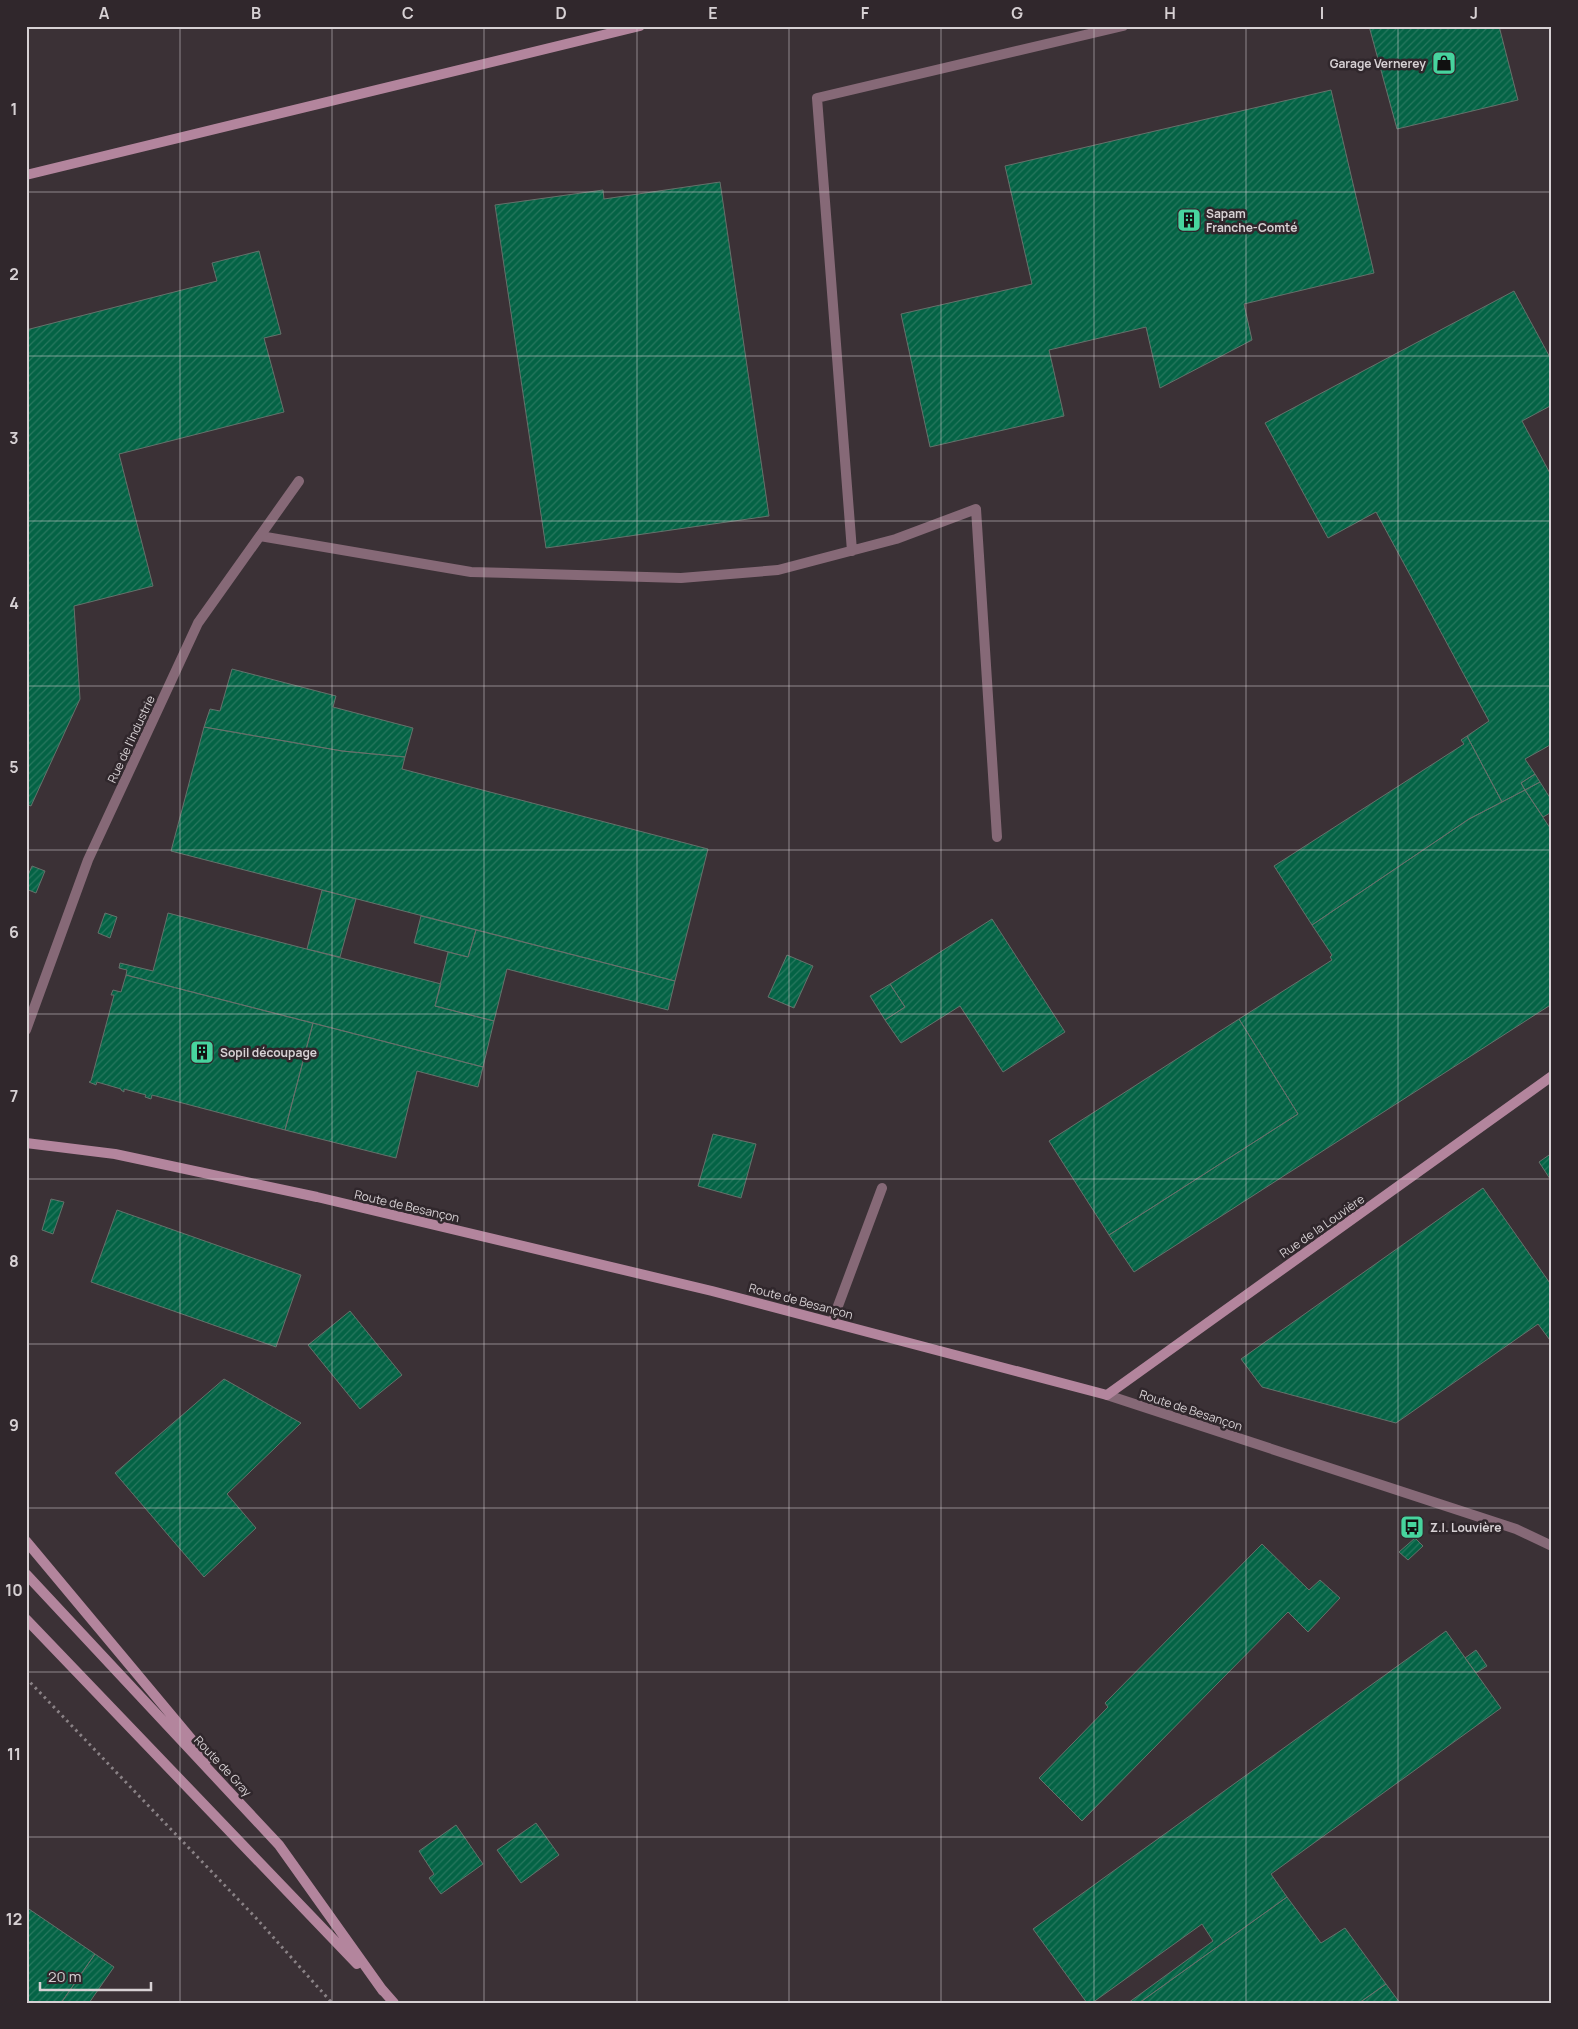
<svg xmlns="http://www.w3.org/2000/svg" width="1578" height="2029" font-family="Manrope,sans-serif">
	<defs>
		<pattern id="building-hatch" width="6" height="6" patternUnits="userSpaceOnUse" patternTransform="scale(1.25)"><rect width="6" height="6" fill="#046345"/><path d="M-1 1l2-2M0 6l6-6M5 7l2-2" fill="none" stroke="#28785f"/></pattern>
	</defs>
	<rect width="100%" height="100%" fill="#3b3136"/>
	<path fill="url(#building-hatch)" stroke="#65716b" d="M1369,26H1499L1518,100L1397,129Z
		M1331,90L1374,273L1244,304L1252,340L1160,388L1146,327L1049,350L1064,416L930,447L901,314L1032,284L1005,166Z
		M720,182L769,516L546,548L495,205L603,190L604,199Z
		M259,251L281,334L264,338L284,412L119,454L153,586L74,606L80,699L31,806L26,804V330L217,281L212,263Z
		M1514,291L1552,361V405L1522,421L1552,477V744L1525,759L1535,774L1521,783L1525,790L1502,802L1467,736L1489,721L1376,512L1328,538L1265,423Z
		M232,669L336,696L333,707L413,728L405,757L342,751L204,727L210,709L220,711Z
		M204,727L342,751L405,757L402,769L708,849L675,981L171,851Z
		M1467,736L1502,802L1469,819L1312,925L1274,866L1464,744L1461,740Z
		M1535,774L1540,782L1525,790L1521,783Z
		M1540,782L1552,801V812L1543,817L1525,790Z
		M1525,790L1552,831V1004L1134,1272L1109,1235L1298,1114L1239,1019L1332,960L1330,957L1332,955L1312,925L1469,819Z
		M32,866L45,871L36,893L26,889V880Z
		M322,890L356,899L340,957L307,949Z
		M105,913L117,917L110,938L98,933Z
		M168,913L441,984L435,1006L494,1021L483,1067L126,975L127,970L119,968L120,963L153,971Z
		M421,916L476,930L468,957L414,943Z
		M992,919L1065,1032L1003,1072L960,1006L901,1043L885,1020L905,1007L890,984Z
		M476,930L675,981L668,1010L507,969L494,1021L435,1006L448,952L468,957Z
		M787,955L813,966L794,1008L768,997Z
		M126,975L313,1023L285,1130L152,1095L151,1099L145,1097L146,1095L124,1089V1092L121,1090V1089L97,1082L96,1085L89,1082L91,1081L114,995H111L113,990L121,992Z
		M890,984L905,1007L885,1020L870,996Z
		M1239,1019L1298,1114L1109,1235L1049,1141Z
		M313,1023L483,1067L478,1087L417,1071L396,1158L285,1130Z
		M713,1134L756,1144L741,1198L698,1186Z
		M1552,1153V1182L1539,1162Z
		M1483,1188L1552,1286V1343L1538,1324L1396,1423L1262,1387L1241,1359Z
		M51,1199L64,1202L53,1234L42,1230Z
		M117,1210L301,1275L276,1347L91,1282Z
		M350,1311L402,1375L360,1409L308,1345Z
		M224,1379L301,1423L227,1494L256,1528L204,1577L115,1473Z
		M1415,1538L1423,1546L1408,1560L1399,1552Z
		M1262,1544L1309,1590L1320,1580L1340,1598L1308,1632L1288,1612L1082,1821L1039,1778L1108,1707L1105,1703Z
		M1446,1631L1501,1708L1271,1874L1287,1897L1139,2003H1128L1213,1941L1202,1924L1092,2003H1087L1033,1929Z
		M1476,1650L1487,1666L1476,1673L1465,1658Z
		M536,1823L559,1855L521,1883L497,1850Z
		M456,1825L483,1864L441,1894L429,1878L434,1874L419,1851Z
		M1287,1897L1321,1943L1345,1928L1386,1984L1359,2003H1139Z
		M26,1907L95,1954L61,2003H26Z
		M95,1954L114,1967L89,2003H61Z
		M1386,1984L1400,2003H1359Z"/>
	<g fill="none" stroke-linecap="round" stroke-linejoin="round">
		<path stroke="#8a8286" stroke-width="3" stroke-dasharray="2.5 4" stroke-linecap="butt" d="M26,1678L256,1918L332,2003"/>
		<path stroke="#866977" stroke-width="10" d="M260,536L471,572L681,578L778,570L896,539L976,509L997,837
			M852,551L817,98L1123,26
			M832,1322L882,1188"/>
		<path stroke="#866977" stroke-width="10" d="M26,1030L88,860L198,623L299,481
			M1107,1395L1516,1529L1552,1546"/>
		<path stroke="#b3859d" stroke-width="10" d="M26,175L640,26
			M26,1143L115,1154L317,1197L712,1291L1107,1395L1552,1076
			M26,1541L208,1759
			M26,1574L279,1845L383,1991
			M26,1619L357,1964
			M380,1987L394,2003"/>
	</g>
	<path fill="none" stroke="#d7d1d4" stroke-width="1" stroke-opacity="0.55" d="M180,26V2003M332,26V2003M484,26V2003M637,26V2003M789,26V2003M941,26V2003M1094,26V2003M1246,26V2003M1398,26V2003M26,192H1552M26,356H1552M26,521H1552M26,686H1552M26,850H1552M26,1014H1552M26,1179H1552M26,1344H1552M26,1508H1552M26,1672H1552M26,1837H1552"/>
	<defs>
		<g id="shop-square" transform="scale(1.25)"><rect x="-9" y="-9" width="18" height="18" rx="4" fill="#47d49e" stroke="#30272c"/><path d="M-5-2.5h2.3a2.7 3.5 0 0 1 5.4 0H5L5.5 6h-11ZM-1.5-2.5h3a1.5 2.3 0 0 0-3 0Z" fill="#111"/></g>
		<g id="building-square" transform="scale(1.25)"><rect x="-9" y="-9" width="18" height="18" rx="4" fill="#47d49e" stroke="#30272c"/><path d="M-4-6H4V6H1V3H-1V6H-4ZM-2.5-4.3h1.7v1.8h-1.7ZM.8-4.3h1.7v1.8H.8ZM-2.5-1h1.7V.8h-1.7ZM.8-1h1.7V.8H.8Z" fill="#111"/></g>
		<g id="bus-square" transform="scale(1.25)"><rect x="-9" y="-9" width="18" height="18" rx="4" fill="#47d49e" stroke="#30272c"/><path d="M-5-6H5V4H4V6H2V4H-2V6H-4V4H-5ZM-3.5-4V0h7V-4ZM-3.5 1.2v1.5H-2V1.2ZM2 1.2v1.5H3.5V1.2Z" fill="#111"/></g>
	</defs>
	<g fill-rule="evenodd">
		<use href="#shop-square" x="1444" y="63"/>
		<use href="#building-square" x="1189" y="220"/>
		<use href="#building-square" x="202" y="1052"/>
		<use href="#bus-square" x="1412" y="1527"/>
	</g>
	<g text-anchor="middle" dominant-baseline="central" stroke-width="5" stroke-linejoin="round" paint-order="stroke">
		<g font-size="12" font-weight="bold" fill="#d7d1d4" stroke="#30272c" text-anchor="start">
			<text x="1426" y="63" text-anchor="end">Garage Vernerey</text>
			<text x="1206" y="213">Sapam<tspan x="1206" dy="14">Franche-Comté</tspan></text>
			<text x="220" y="1052">Sopil découpage</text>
			<text x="1430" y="1527">Z.I. Louvière</text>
		</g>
		<g font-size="12" fill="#d7d1d4" stroke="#30272c">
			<text transform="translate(131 739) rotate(-65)">Rue de l'Industrie</text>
			<text transform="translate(407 1206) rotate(13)">Route de Besançon</text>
			<text transform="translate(1322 1226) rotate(-35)">Rue de la Louvière</text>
			<text transform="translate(801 1301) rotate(15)">Route de Besançon</text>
			<text transform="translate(1191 1410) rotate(18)">Route de Besançon</text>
			<text transform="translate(223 1766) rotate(47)">Route de Gray</text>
		</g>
	</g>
	<rect width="1578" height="2029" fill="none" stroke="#30272c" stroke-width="55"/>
	<path d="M40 1982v8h111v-8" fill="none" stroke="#d7d1d4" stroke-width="2.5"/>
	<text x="48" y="1982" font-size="15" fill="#d7d1d4" stroke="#30272c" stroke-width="4" paint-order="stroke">20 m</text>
	<rect x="28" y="28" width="1522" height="1974" fill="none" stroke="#d7d1d4" stroke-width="2"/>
	<g font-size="16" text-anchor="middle" font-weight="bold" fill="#d7d1d4">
		<text x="104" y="19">A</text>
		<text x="256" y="19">B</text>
		<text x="408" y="19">C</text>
		<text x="561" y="19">D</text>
		<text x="713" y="19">E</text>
		<text x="865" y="19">F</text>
		<text x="1017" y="19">G</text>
		<text x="1170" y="19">H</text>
		<text x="1322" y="19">I</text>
		<text x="1474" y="19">J</text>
		<text x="14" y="115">1</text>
		<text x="14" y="280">2</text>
		<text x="14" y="444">3</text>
		<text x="14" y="609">4</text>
		<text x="14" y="773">5</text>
		<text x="14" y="938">6</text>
		<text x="14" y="1102">7</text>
		<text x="14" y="1267">8</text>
		<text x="14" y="1431">9</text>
		<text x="14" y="1596">10</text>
		<text x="14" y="1760">11</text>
		<text x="14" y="1925">12</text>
	</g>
</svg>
